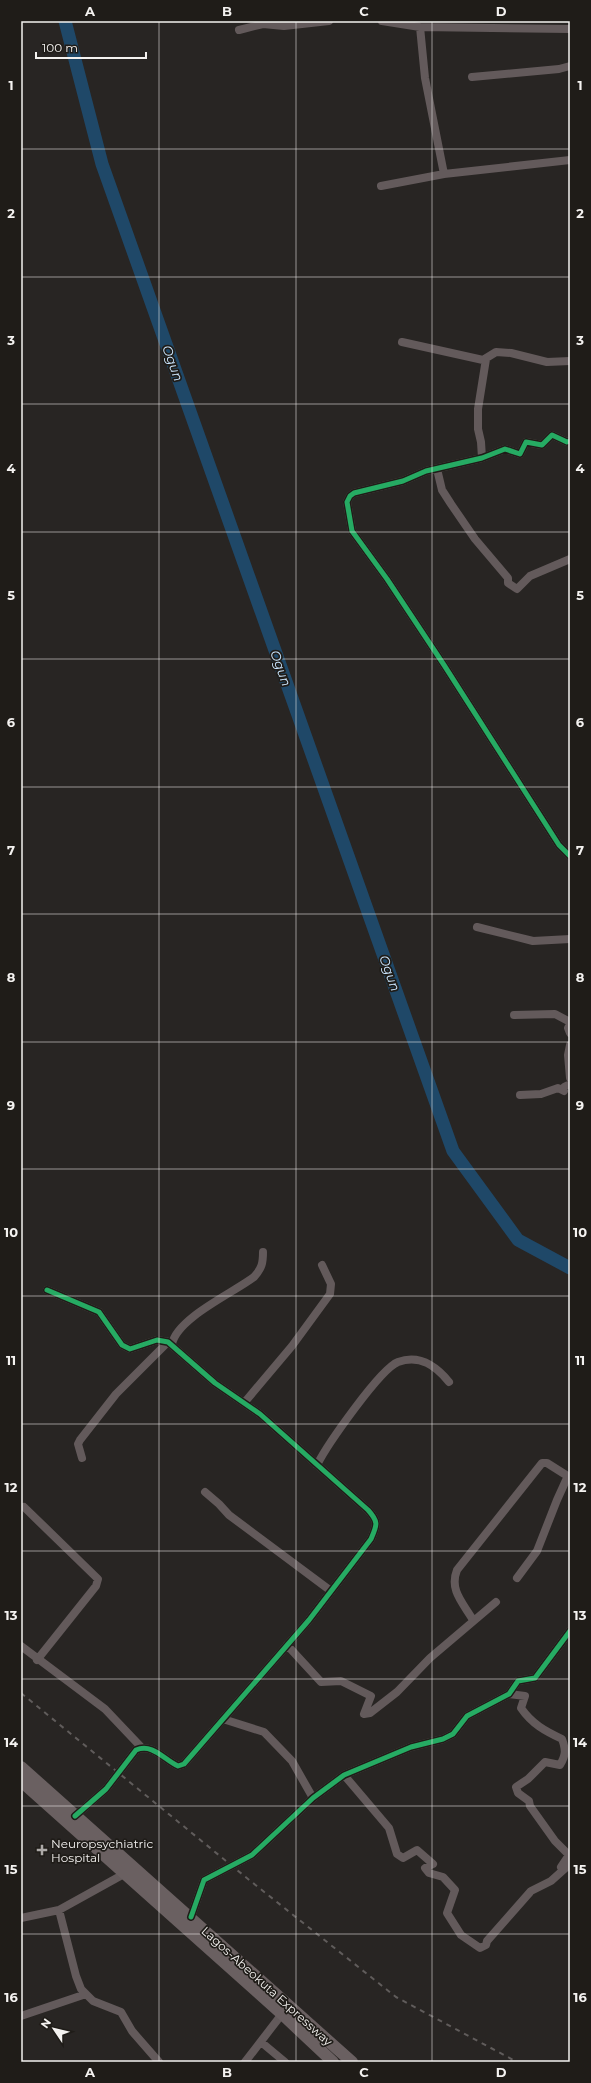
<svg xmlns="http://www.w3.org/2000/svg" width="591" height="2083" font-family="Montserrat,sans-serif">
	<rect width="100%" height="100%" fill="#282523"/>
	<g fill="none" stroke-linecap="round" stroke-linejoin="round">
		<path stroke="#1f4868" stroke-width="13" d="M65,21L102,164L453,1151L518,1240L570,1268"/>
		<path stroke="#635a5b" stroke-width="8" d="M382,21L420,27L570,29
			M420,27L425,78L444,174
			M239,30L263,24L284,26L329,21
			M472,77L559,69L570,66
			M381,186L444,174L570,160
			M402,342L483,360L486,359L478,409V429L481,442L482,458
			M483,360L496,352L511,353L547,362L570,361
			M570,441L567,442L552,435L542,445L526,442L520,454L505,449L482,458L426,471L403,481L354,493L350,496L347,502L352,531L387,579L444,665L559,845L570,856
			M437,469L442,490L451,504L475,539L508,578V583L517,589L530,576L570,559
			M477,927L533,941L570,939
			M514,1015L555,1014L570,1022
			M570,1024L568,1028L570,1033
			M570,1045L568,1055L570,1078
			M520,1095L541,1094L558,1088L564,1091V1087L570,1084
			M47,1290L99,1312L122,1345L130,1349L157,1340L168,1342L215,1383L260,1414L368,1510C379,1522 377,1525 371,1539L309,1620L184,1764L178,1766C164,1760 153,1743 136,1750L106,1789L75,1816
			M172,1344C177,1318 233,1293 254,1277C262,1268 263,1263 263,1252
			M244,1403L292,1346L330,1294L331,1284L322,1265
			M82,1458L78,1444L80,1440L116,1394L168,1342
			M317,1465C327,1445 380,1369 398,1362C420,1354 436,1366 449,1382
			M205,1492L219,1504L229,1515L331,1591
			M24,1507L98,1579L96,1586L37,1660
			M473,1620C463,1603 449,1590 457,1570L542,1463H547L566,1475L567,1478L557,1500L537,1551L517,1578
			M287,1645L321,1682L341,1681L371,1696L364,1714L370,1713L397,1692L430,1658L496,1602
			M21,1646L105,1709L142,1748
			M509,1694L525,1696L521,1708C532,1724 545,1731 562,1739C566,1750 566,1755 560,1765L545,1762L528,1779L516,1787L518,1793L529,1801L530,1806L555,1841L569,1855L561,1867
			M223,1719L264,1732L292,1761L313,1798
			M344,1775L389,1828L397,1854L403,1858L417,1850L433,1864L425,1868L429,1873L443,1877L455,1890L447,1913L461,1935L480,1948L486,1945L487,1941L531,1891L551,1881L570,1864
			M59,1910L76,1976L81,1989L93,2001L121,2012L132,2031L159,2062
			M191,1917L204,1880L252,1855L313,1798L344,1775L411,1747L443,1739L453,1734L467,1716L509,1694L518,1681L535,1678L570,1631
			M21,1918L59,1910L124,1874
			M21,2016L86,1994
			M261,2042L285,2062
			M245,2062L282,2014"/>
		<path stroke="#6a6061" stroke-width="12" d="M21,1767L352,2062
			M21,1781L282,2014L333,2062"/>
		<path stroke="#605c5b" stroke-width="2" stroke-dasharray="5 5" stroke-linecap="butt" d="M21,1693L248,1879L396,1997L517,2062"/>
		<g stroke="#1f1c18" stroke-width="8">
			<path id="cycleway" d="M570,441L567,442L552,435L542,445L526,442L520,454L505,449L482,458L426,471L403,481L354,493L350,496L347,502L352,531L387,579L444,665L559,845L570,856
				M47,1290L99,1312L122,1345L130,1349L157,1340L168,1342L215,1383L260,1414L368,1510C379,1522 377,1525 371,1539L309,1620L184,1764L178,1766C164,1760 153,1743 136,1750L106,1789L75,1816
				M191,1917L204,1880L252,1855L313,1798L344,1775L411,1747L443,1739L453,1734L467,1716L509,1694L518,1681L535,1678L570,1631"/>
		</g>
		<use href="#cycleway" stroke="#26ab63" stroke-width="5"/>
	</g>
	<path fill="none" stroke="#f4f2f0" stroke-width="1" stroke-opacity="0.55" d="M159,21V2062M296,21V2062M432,21V2062M21,149H570M21,277H570M21,404H570M21,532H570M21,659H570M21,787H570M21,914H570M21,1042H570M21,1169H570M21,1296H570M21,1424H570M21,1551H570M21,1679H570M21,1806H570M21,1934H570"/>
	<path fill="#adaaa8" stroke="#1f1c18" stroke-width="1.5" d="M40 1844h4v4h4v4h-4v4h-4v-4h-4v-4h4z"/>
	<g text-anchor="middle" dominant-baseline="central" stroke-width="3.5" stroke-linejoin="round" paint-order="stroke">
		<g font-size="12" fill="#f4f2f0" stroke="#1f1c18" text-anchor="start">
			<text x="51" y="1843">Neuropsychiatric<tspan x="51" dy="14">Hospital</tspan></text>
		</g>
		<g font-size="12" fill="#f4f2f0" stroke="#1f1c18">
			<text transform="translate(267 1986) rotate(42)">Lagos-Abeokuta Expressway</text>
		</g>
		<g font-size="13" font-style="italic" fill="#cce7ff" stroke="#1f1c18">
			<text transform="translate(173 363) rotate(70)">Ogun</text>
			<text transform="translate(281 668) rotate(70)">Ogun</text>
			<text transform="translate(390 973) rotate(70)">Ogun</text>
		</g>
	</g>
	<rect width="591" height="2083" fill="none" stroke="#1f1c18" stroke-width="44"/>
	<g transform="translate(54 2029) rotate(305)" stroke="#1f1c18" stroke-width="3" paint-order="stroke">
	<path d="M0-3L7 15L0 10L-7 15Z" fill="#f4f2f0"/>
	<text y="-6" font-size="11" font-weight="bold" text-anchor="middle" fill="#f4f2f0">N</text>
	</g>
	<path d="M36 52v6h110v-6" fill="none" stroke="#f4f2f0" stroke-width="2"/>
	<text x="42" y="52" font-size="12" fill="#f4f2f0" stroke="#1f1c18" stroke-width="3" paint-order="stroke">100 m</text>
	<rect x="22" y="22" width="547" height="2039" fill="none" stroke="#f4f2f0" stroke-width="1.5"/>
	<g font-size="13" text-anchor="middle" font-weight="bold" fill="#f4f2f0">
		<text x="90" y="16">A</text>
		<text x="227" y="16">B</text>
		<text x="364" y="16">C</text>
		<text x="501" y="16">D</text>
		<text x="11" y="90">1</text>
		<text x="580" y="90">1</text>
		<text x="11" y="218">2</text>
		<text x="580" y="218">2</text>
		<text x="11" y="345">3</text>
		<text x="580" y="345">3</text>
		<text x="11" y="473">4</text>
		<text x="580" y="473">4</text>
		<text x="11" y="600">5</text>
		<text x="580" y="600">5</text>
		<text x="11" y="727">6</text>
		<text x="580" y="727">6</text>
		<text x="11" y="855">7</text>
		<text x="580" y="855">7</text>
		<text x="11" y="982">8</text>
		<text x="580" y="982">8</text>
		<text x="11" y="1110">9</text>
		<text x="580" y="1110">9</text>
		<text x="11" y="1237">10</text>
		<text x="580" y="1237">10</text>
		<text x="11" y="1365">11</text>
		<text x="580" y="1365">11</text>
		<text x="11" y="1492">12</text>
		<text x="580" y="1492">12</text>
		<text x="11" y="1620">13</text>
		<text x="580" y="1620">13</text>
		<text x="11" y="1747">14</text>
		<text x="580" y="1747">14</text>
		<text x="11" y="1874">15</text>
		<text x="580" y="1874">15</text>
		<text x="11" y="2002">16</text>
		<text x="580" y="2002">16</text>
		<text x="90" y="2077">A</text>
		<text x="227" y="2077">B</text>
		<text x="364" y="2077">C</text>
		<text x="501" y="2077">D</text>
	</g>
</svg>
